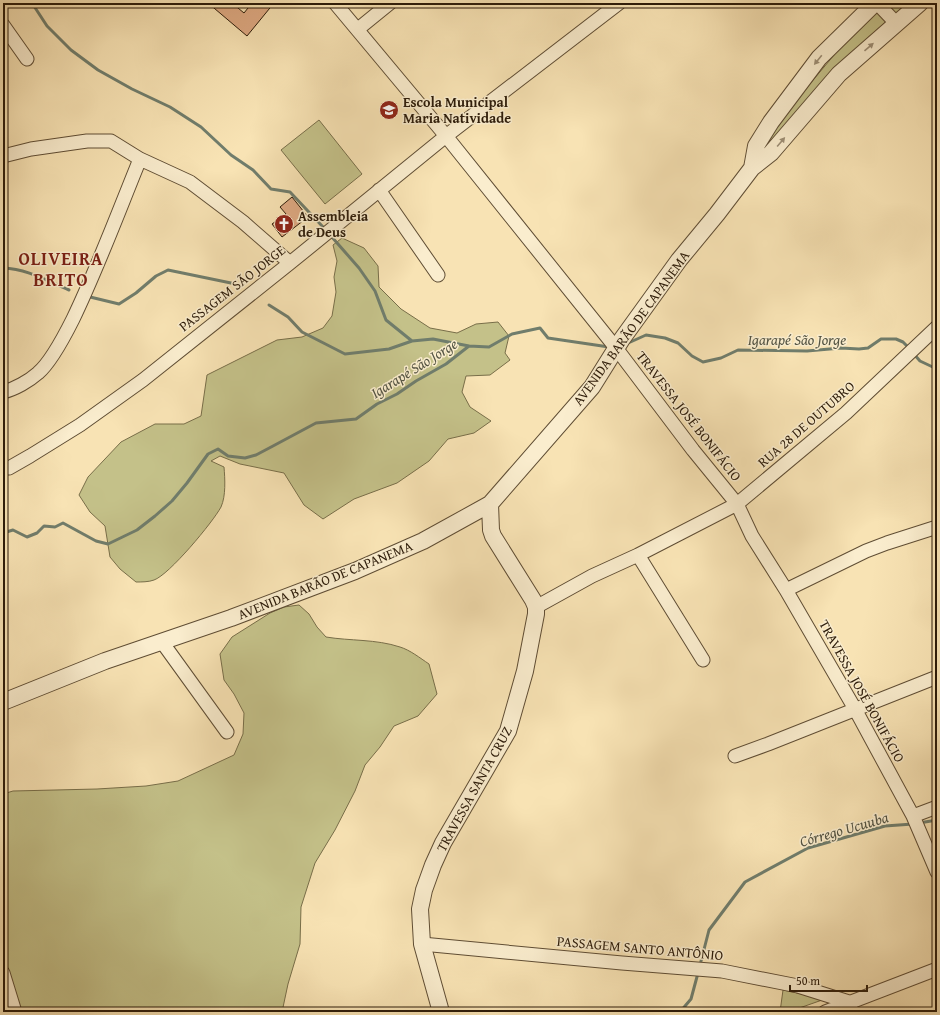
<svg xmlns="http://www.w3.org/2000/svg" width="940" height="1015" font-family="'Gentium Book Plus',serif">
	<rect width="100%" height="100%" fill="#f8e3b4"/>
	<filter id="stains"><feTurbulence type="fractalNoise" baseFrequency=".005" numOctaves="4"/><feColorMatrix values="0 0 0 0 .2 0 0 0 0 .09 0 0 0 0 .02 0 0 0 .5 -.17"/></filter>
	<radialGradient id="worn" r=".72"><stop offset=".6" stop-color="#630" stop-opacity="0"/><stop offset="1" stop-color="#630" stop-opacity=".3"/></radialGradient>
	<path fill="#c4c189" stroke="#786e49" d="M888,3H907L862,43L767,149L763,150L787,111L835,54L861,26Z
		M319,120L362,174L325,204L281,150Z
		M342,238L364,248L378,266L379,287L401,309L430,328L457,333L476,324L498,322L509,336L505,353L510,360L490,375L466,376L462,392L470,407L491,421L474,433L448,439L429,461L397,483L354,499L323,519L304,505L284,473L240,464L220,456L211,461L224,467C225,479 226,496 221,507C213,522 169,575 154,580C149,582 141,582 136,582L120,569L110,557L105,526L90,512L79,495L88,477L121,442L155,424H184L201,416L207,375L277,340L302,337L323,328L332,316L336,292L334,277L337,261L333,245Z
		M299,605L309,614L317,627L326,637C350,641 376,639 400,647C410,650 420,658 429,664L437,694L418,716L394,726L380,747L365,765L355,791L335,830L315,863L301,907L300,944L288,984L282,1012H3V794L13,791L97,789L146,786L178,781L234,755L243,734L244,713L234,694L224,680L220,654L232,637L270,613L284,607Z
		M783,990L825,999L788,1012H780Z"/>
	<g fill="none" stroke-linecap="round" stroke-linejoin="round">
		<path stroke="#707d6c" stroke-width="3" d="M32,3L47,26L71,50L98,70L132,89L170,107L201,127L231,155L253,170L271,189L290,192L323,227
			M331,236L359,268L375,291L386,320L412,341L433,339L469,346
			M3,268C28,269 47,281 69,290
			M86,296L119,304L136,293L156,276L168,270L231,283
			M269,305L288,317L302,332L345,354L389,349L412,341
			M626,344L646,335L665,338L678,343L692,356L703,362L721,358L738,350L807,351L841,348L859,349L868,348L881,339H896L903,342L910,349
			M913,353L920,361L937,369
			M3,533L13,530L27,537L37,533L44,526L55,527L63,523L96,541L108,544L137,530L155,516L172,501L187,483L208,454L218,449L228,456L245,458L256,455L273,446L316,423L356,419L377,404L397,394L416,381L446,364L469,346L489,347L512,334L540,328L548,338L609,347
			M919,823L937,820
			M700,965L709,930L745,882L808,848L885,826L913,824
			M680,1012L691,999L698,973"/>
	</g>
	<path fill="#dea982" stroke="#2c1b09" d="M208,3H232L244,13L252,3H274L247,36Z
		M292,197L308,217L282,237L272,224L286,214L280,207Z"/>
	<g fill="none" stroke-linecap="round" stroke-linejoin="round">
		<g stroke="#5f4d34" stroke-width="15">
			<path id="minor" d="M335,3L446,136L616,348L693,450L737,504L752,536L786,590L855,709L913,816L937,872
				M877,3L896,23
				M3,25L27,59
				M358,29L390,3
				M3,156L31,149L87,141H111L140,159L190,182L243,222L290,263
				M379,190L438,275
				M3,392C15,389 29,381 38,373C51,362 65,335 73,319C98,267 118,213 140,159
				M9,468L30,456L80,425L143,380L290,263L446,136L619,3
				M638,555L703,660
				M786,590L866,551L887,543L937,527
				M536,607L592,576L638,555L737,504L846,413L937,327
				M162,642L227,732
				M735,756L768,744L937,677
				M913,816L937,807
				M422,944L622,963L722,971L798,986L852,1003
				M3,973L15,1012
				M825,1012L937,969"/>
		</g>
		<g stroke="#5f4d34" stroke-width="18">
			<path id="tertiary" d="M752,168L756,146L771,122L819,58L875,3
				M3,702L105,661L231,618L355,571L423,541L490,504L592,387L622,339L679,260L717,214L752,168L771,153L839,74L920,3
				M441,1012L422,944L420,909L424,890L433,865L443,843L508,731L525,671L536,614V607L533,600L493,536L491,530L490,504"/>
		</g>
		<use href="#minor" stroke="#faedce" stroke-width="13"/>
		<use href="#tertiary" stroke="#faedce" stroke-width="16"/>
	</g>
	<defs><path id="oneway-solid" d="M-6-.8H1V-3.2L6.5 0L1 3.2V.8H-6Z"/></defs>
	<g fill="#9d8e75">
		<use href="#oneway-solid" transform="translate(869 47) rotate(-41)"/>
		<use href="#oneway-solid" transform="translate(818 60) rotate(129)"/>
		<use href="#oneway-solid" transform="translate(781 142) rotate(-50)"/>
	</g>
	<defs>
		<g id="school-disc" transform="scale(1)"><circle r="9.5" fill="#8f2418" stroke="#faedce"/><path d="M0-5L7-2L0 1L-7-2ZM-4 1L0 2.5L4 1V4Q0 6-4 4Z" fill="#fff"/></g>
		<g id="church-disc" transform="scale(1)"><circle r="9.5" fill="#8f2418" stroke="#faedce"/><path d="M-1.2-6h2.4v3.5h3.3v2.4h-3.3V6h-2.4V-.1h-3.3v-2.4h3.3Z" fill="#fff"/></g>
	</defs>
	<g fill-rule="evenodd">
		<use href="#school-disc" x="389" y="110"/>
		<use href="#church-disc" x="284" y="224"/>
	</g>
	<g text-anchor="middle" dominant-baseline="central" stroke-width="3" stroke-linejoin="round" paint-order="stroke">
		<g font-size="14" font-weight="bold" fill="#2c1b09" stroke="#faedce" text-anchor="start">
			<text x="403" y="102">Escola Municipal<tspan x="403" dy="16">Maria Natividade</tspan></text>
			<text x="298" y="216">Assembleia<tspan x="298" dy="16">de Deus</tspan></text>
		</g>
		<g font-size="14" fill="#2c1b09" stroke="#faedce">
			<text transform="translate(232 288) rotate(-38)">PASSAGEM SÃO JORGE</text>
			<text transform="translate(631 328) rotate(-54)">AVENIDA BARÃO DE CAPANEMA</text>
			<text transform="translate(689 416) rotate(52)">TRAVESSA JOSÉ BONIFÁCIO</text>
			<text transform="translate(806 424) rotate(-41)">RUA 28 DE OUTUBRO</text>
			<text transform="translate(325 580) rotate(-22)">AVENIDA BARÃO DE CAPANEMA</text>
			<text transform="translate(862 691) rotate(61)">TRAVESSA JOSÉ BONIFÁCIO</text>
			<text transform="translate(474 789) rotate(-61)">TRAVESSA SANTA CRUZ</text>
			<text transform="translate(640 948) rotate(5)">PASSAGEM SANTO ANTÔNIO</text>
		</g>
		<g font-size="15" font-style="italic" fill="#545443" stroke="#faedce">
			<text x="797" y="339">Igarapé São Jorge</text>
			<text transform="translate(414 368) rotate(-32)">Igarapé São Jorge</text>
			<text transform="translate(844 829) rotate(-16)">Córrego Ucuuba</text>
		</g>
		<g font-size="18" font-weight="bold" letter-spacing="1" fill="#7a1f14" stroke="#faedce">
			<text x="61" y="258">OLIVEIRA<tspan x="61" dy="21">BRITO</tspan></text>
		</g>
	</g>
	<rect width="940" height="1015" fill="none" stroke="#f8e3b4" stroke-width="16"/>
	<rect x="4" y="4" width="932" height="1007" fill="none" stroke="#2c1b09" stroke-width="2"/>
	<rect x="8" y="8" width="924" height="999" fill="none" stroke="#2c1b09"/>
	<path d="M790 985v6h77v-6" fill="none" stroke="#2c1b09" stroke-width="2"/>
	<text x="796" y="985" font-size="12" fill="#2c1b09" stroke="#faedce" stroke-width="3" paint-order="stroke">50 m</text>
	<rect width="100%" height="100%" filter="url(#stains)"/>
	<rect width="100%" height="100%" fill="url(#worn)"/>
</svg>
